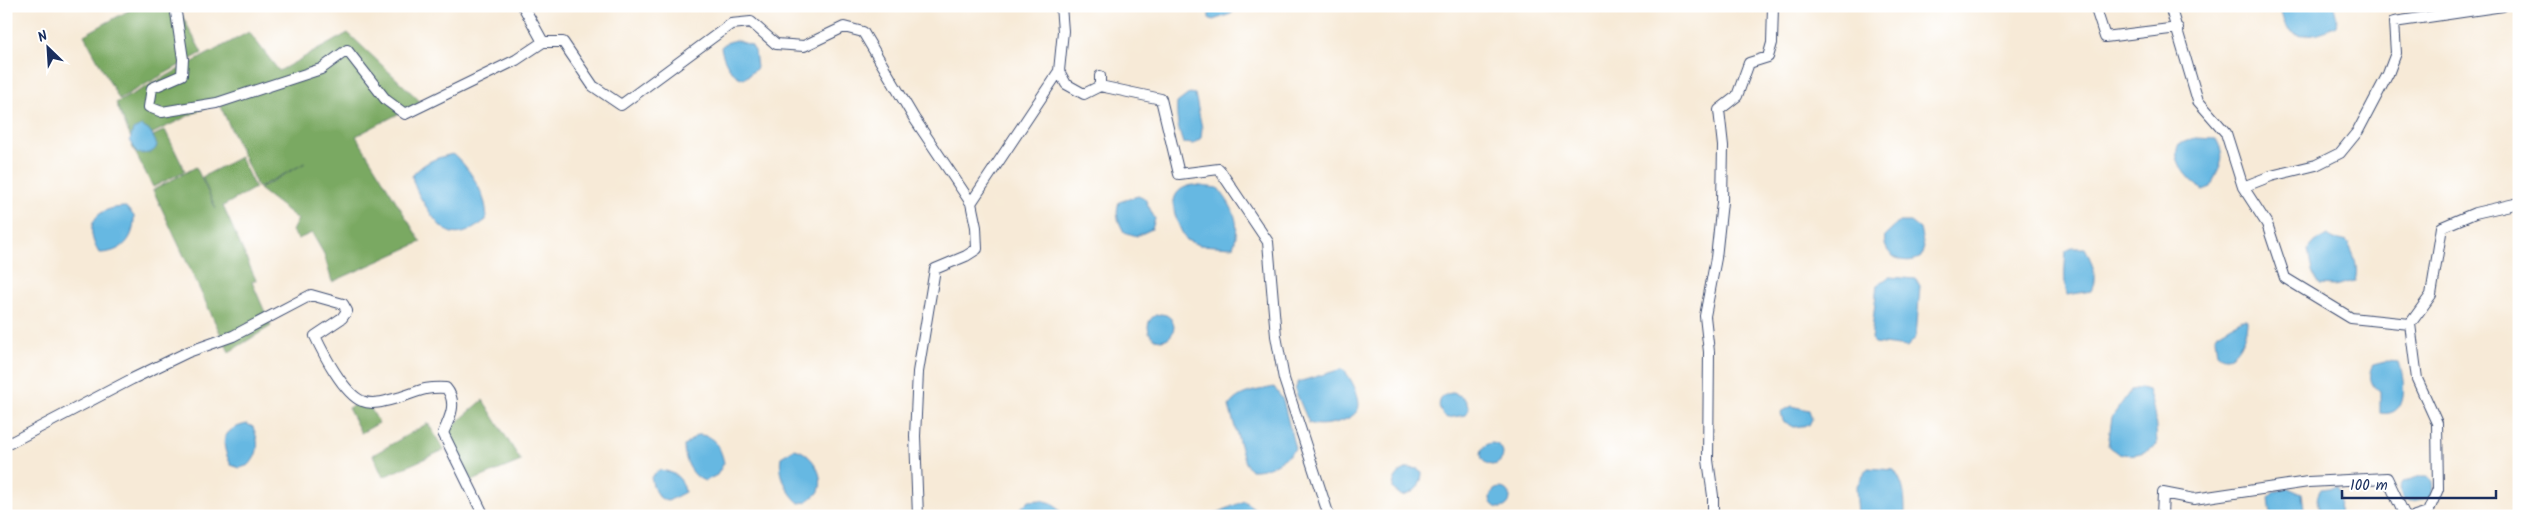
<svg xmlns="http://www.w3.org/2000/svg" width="2525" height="522" font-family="Kalam,sans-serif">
	<rect width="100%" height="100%" fill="#fff"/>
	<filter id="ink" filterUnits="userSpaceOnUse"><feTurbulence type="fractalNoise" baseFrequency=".02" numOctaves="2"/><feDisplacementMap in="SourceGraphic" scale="10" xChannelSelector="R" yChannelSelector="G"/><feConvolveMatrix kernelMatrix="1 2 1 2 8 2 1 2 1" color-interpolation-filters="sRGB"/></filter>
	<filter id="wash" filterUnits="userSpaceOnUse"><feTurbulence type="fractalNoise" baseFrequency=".0096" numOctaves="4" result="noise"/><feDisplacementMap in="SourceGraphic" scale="20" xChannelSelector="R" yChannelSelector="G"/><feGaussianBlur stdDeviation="1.12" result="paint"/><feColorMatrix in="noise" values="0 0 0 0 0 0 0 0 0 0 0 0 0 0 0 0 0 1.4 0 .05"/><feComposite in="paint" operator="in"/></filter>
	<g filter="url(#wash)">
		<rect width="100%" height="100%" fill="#f7ead7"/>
		<path fill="#7aa962" stroke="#4a6c60" d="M137,6H177L202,53L119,99L84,35Z
			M249,32L279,71L348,33L421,102L356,136L421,242L332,282L324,254L312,233L298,239L292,231L298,219L259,189L305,163L258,188L219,103L249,86L133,143L116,103Z
			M165,130L185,171L153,187L132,146Z
			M240,157L255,188L223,206L256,280L252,282L271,326L229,352L153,190L196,167L216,209L202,177Z
			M366,400L379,423L361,433L348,408Z
			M483,400L521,461L472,481L448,430Z
			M428,423L444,450L383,477L373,455Z"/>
		<path fill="#66b8e2" stroke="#4074a0" d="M1213,6H1235L1231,14L1213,20L1209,18V13Z
			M2284,6H2334L2337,18L2336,26C2312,37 2284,44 2281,9Z
			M735,40L751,45L755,51L757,68L744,79C731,76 723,60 721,47L726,43Z
			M1190,93L1195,94L1202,128L1201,138L1193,144L1183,143C1178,130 1176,117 1177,103Z
			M142,126L151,132L157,145C155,154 145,154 137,153L130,140L133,130Z
			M2195,138L2216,139C2229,162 2217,166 2211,187L2203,190C2189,181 2170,161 2179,144Z
			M453,154C469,166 490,200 486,220C459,240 447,239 429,211C421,199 415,190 412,176C424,162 435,158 453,154Z
			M1193,185L1218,188C1233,207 1242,222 1233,247L1199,245L1186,240C1175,220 1162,190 1193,185Z
			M1138,196L1145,199L1155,219L1152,229L1137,236L1124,232C1118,221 1115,214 1119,202Z
			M126,207L134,216C135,239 122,253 99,253C83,226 94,207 126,207Z
			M1899,222H1911L1920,229L1924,247L1921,257C1905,267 1881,256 1885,235Z
			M2327,235L2334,239L2347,242C2354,253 2359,268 2355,281L2334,286L2320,285L2312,272L2308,250L2315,242Z
			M2072,248H2085C2092,261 2098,278 2091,291L2067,295C2063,278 2065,269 2066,251Z
			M1889,277L1916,279L1920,286L1916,337L1907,347L1875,343L1871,339L1877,285Z
			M1148 327a13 13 0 1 1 26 0a13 13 0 1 1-26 0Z
			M2242,319H2247C2248,334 2234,369 2217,353L2215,338L2218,333Z
			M2386,361L2399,362C2405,379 2410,418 2380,413V392C2370,385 2368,376 2374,364Z
			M1342,369C1350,374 1364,403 1357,411C1350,422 1320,428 1309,423L1295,390L1298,382Z
			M1274,387L1283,400L1295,449C1283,461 1268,471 1251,470L1245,463L1229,406C1239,391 1257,391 1274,387Z
			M2141,388L2148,390C2155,409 2156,425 2157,445C2142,456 2121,459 2108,446L2112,417L2131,390Z
			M1453,393C1464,397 1465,397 1469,409L1465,415L1447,418C1435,410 1437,394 1453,393Z
			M1792,406L1809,410L1812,419L1809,425L1794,427L1783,421L1781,412Z
			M247,424L253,427C259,441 260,453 249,465L240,468L231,465C221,444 219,430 247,424Z
			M697,435C714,434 721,448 724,463L717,475L705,481C692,477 684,460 684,446Z
			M1481 454a11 11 0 1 1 22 0a11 11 0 1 1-22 0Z
			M794,449C811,451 827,477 818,493L806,502L799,503C787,493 778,473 781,457Z
			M1408,468L1418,469L1422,472C1422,486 1415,493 1402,496L1393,489C1393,478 1398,472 1408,468Z
			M1868,468L1894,470C1905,485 1905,498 1905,516H1858L1856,487Z
			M659,470C673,471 683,477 685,492L668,501C656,499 653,488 651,477Z
			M2421,476H2428C2434,483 2434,490 2429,498L2411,501L2403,500L2399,488L2402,482Z
			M2337,487L2340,494L2339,515L2322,516C2318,506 2314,499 2321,489Z
			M2288,488L2302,494L2305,516H2271L2269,497L2274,492Z
			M1490 498a10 10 0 1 1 20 0a10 10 0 1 1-20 0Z
			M1041,500L1052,503L1064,516H1011L1029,501Z
			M1244,501L1254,508L1257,516H1210Z"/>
	</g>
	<g filter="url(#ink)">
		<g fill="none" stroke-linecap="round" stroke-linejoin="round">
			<g stroke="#3c4b70" stroke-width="12">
				<path id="minor" d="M175,6L183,59L182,75L152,88L149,107L162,112L217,103L321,69L347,50L386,100L405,114L516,60L543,42L523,6
					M2095,6L2105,37L2178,28
					M2170,6L2198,101L2226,133L2243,187L2267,224L2285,278L2351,318L2410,324L2417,379L2437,423L2438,489L2428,512L2415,516
					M543,42H563L593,86L621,105L731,24L751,22L776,44L804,46L844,27L863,32L914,118L971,203
					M1059,71L1066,84L1084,94L1100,86V76
					M1100,86L1161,99L1179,174L1219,169L1268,242L1276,336L1284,379L1329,516
					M2243,187L2271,176L2316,165L2340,153L2358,131L2388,74L2396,53L2394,22L2503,6
					M2410,324L2431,295L2442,227L2475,213L2519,203
					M6,445L132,379L188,352L233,336L311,295L343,304L347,311L342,318L315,336C323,353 344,394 362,401C374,406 389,400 401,397C421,391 422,387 446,388C458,402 450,418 443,433L484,516
					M918,516L915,436L918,372L935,269L966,256L977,249L976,227L971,203L1059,71L1063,31L1061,6
					M1713,516V496L1708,460L1709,352L1705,316L1716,258L1722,202L1723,146L1719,110L1737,96L1749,63L1768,57L1772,43L1773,6
					M2162,516L2163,493L2194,499L2308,482L2387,478L2404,514"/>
			</g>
			<use href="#minor" stroke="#fff" stroke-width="10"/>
		</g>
	</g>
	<rect width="2525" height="522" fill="none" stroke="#fff" stroke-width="25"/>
	<g transform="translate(48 48) rotate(335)" stroke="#ffffff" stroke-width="4" paint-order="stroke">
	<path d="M0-4L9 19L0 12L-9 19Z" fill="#1b2f5e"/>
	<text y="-8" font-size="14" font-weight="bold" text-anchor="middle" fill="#1b2f5e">N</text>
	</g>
	<path d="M2342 490v8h154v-8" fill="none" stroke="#1b2f5e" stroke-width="2.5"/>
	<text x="2350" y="490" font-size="15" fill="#1b2f5e" stroke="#ffffff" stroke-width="4" paint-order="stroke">100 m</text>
</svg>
